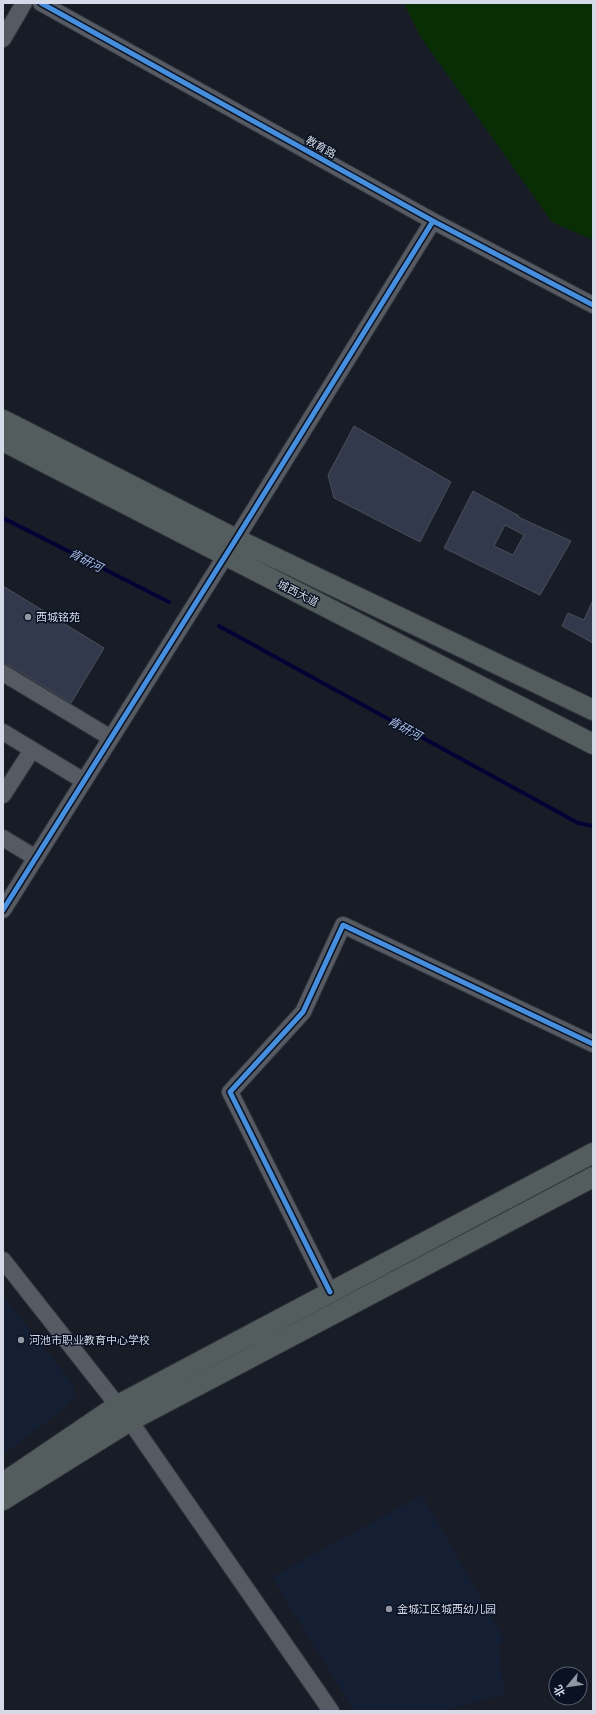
<svg xmlns="http://www.w3.org/2000/svg" width="596" height="1714" font-family="Quicksand,'Noto Sans SC',sans-serif">
	<rect width="100%" height="100%" fill="#181c26"/>
	<path fill="#151f34" d="M3,1296L73,1384L75,1397L54,1416L3,1455Z
		M422,1495L505,1640L498,1645L505,1694L444,1711H354L272,1577Z"/>
	<path fill="#092d05" d="M404,3H593V240L552,222L420,36Z"/>
	<g fill="none" stroke-linecap="round" stroke-linejoin="round">
		<path stroke="#020335" stroke-width="4" d="M3,518L169,602
			M219,626L578,823L593,826"/>
	</g>
	<path fill="#33394c" stroke="#4b4f57" fill-rule="evenodd" d="M354,426L451,482L420,542L334,498L328,475Z
		M473,491L519,516L518,517L571,541L540,595L444,548ZM505,525L524,535L513,555L494,546Z
		M3,586L104,648L71,703L8,665L3,664Z
		M593,600V643L562,626L568,613L584,620Z"/>
	<g fill="none" stroke-linecap="round" stroke-linejoin="round">
		<g stroke="#32363d" stroke-width="18">
			<path id="minor" d="M41,3L433,221L593,305
				M3,39L24,3
				M3,673L111,738
				M3,732L84,781
				M3,795L32,750
				M3,838L36,858
				M3,910L236,539L433,221
				M3,1260L130,1421L331,1711
				M330,1292L230,1092L303,1012L343,925L593,1044"/>
		</g>
		<g stroke="#32363d" stroke-width="22">
			<path id="major" d="M3,420L236,539L593,710
				M3,441L593,744
				M3,1483L118,1405L593,1153
				M3,1500L130,1421L593,1177"/>
		</g>
		<use href="#minor" stroke="#565a62" stroke-width="16"/>
		<use href="#major" stroke="#545d5d" stroke-width="20"/>
		<g stroke="#091122" stroke-width="8">
			<path id="cycleway" d="M41,3L433,221L593,305
				M3,910L236,539L433,221
				M330,1292L230,1092L303,1012L343,925L593,1044"/>
		</g>
		<use href="#cycleway" stroke="#468fdf" stroke-width="5"/>
	</g>
	<g fill="#9298a3" stroke="#091122" stroke-width="1.5">
		<circle cx="28" cy="617" r="4"/>
		<circle cx="21" cy="1340" r="4"/>
		<circle cx="389" cy="1609" r="4"/>
	</g>
	<g text-anchor="middle" dominant-baseline="central" stroke-width="3" stroke-linejoin="round" paint-order="stroke">
		<g font-size="11" fill="#d4dae7" stroke="#091122">
			<text transform="translate(321 147) rotate(29)">教育路</text>
			<text transform="translate(298 593) rotate(27)">城西大道</text>
		</g>
		<g font-size="11" fill="#d4dae7" stroke="#091122" text-anchor="start">
			<text x="36" y="617">西城铭苑</text>
			<text x="29" y="1340">河池市职业教育中心学校</text>
			<text x="397" y="1609">金城江区城西幼儿园</text>
		</g>
		<g font-size="12" font-style="italic" fill="#adc1eb" stroke="#091122">
			<text transform="translate(86 560) rotate(27)">肯研河</text>
			<text transform="translate(405 728) rotate(29)">肯研河</text>
		</g>
	</g>
	<rect width="596" height="1714" fill="none" stroke="#d4dae7" stroke-width="8"/>
	<g transform="translate(568 1686) rotate(241)"><circle r="19" fill="#091122" stroke="#5a6171"/>
	<path d="M0-3L7 15L0 10L-7 15Z" fill="#9298a3"/>
	<text y="-6" font-size="11" font-weight="bold" text-anchor="middle" fill="#d4dae7">北</text>
	</g>
</svg>
